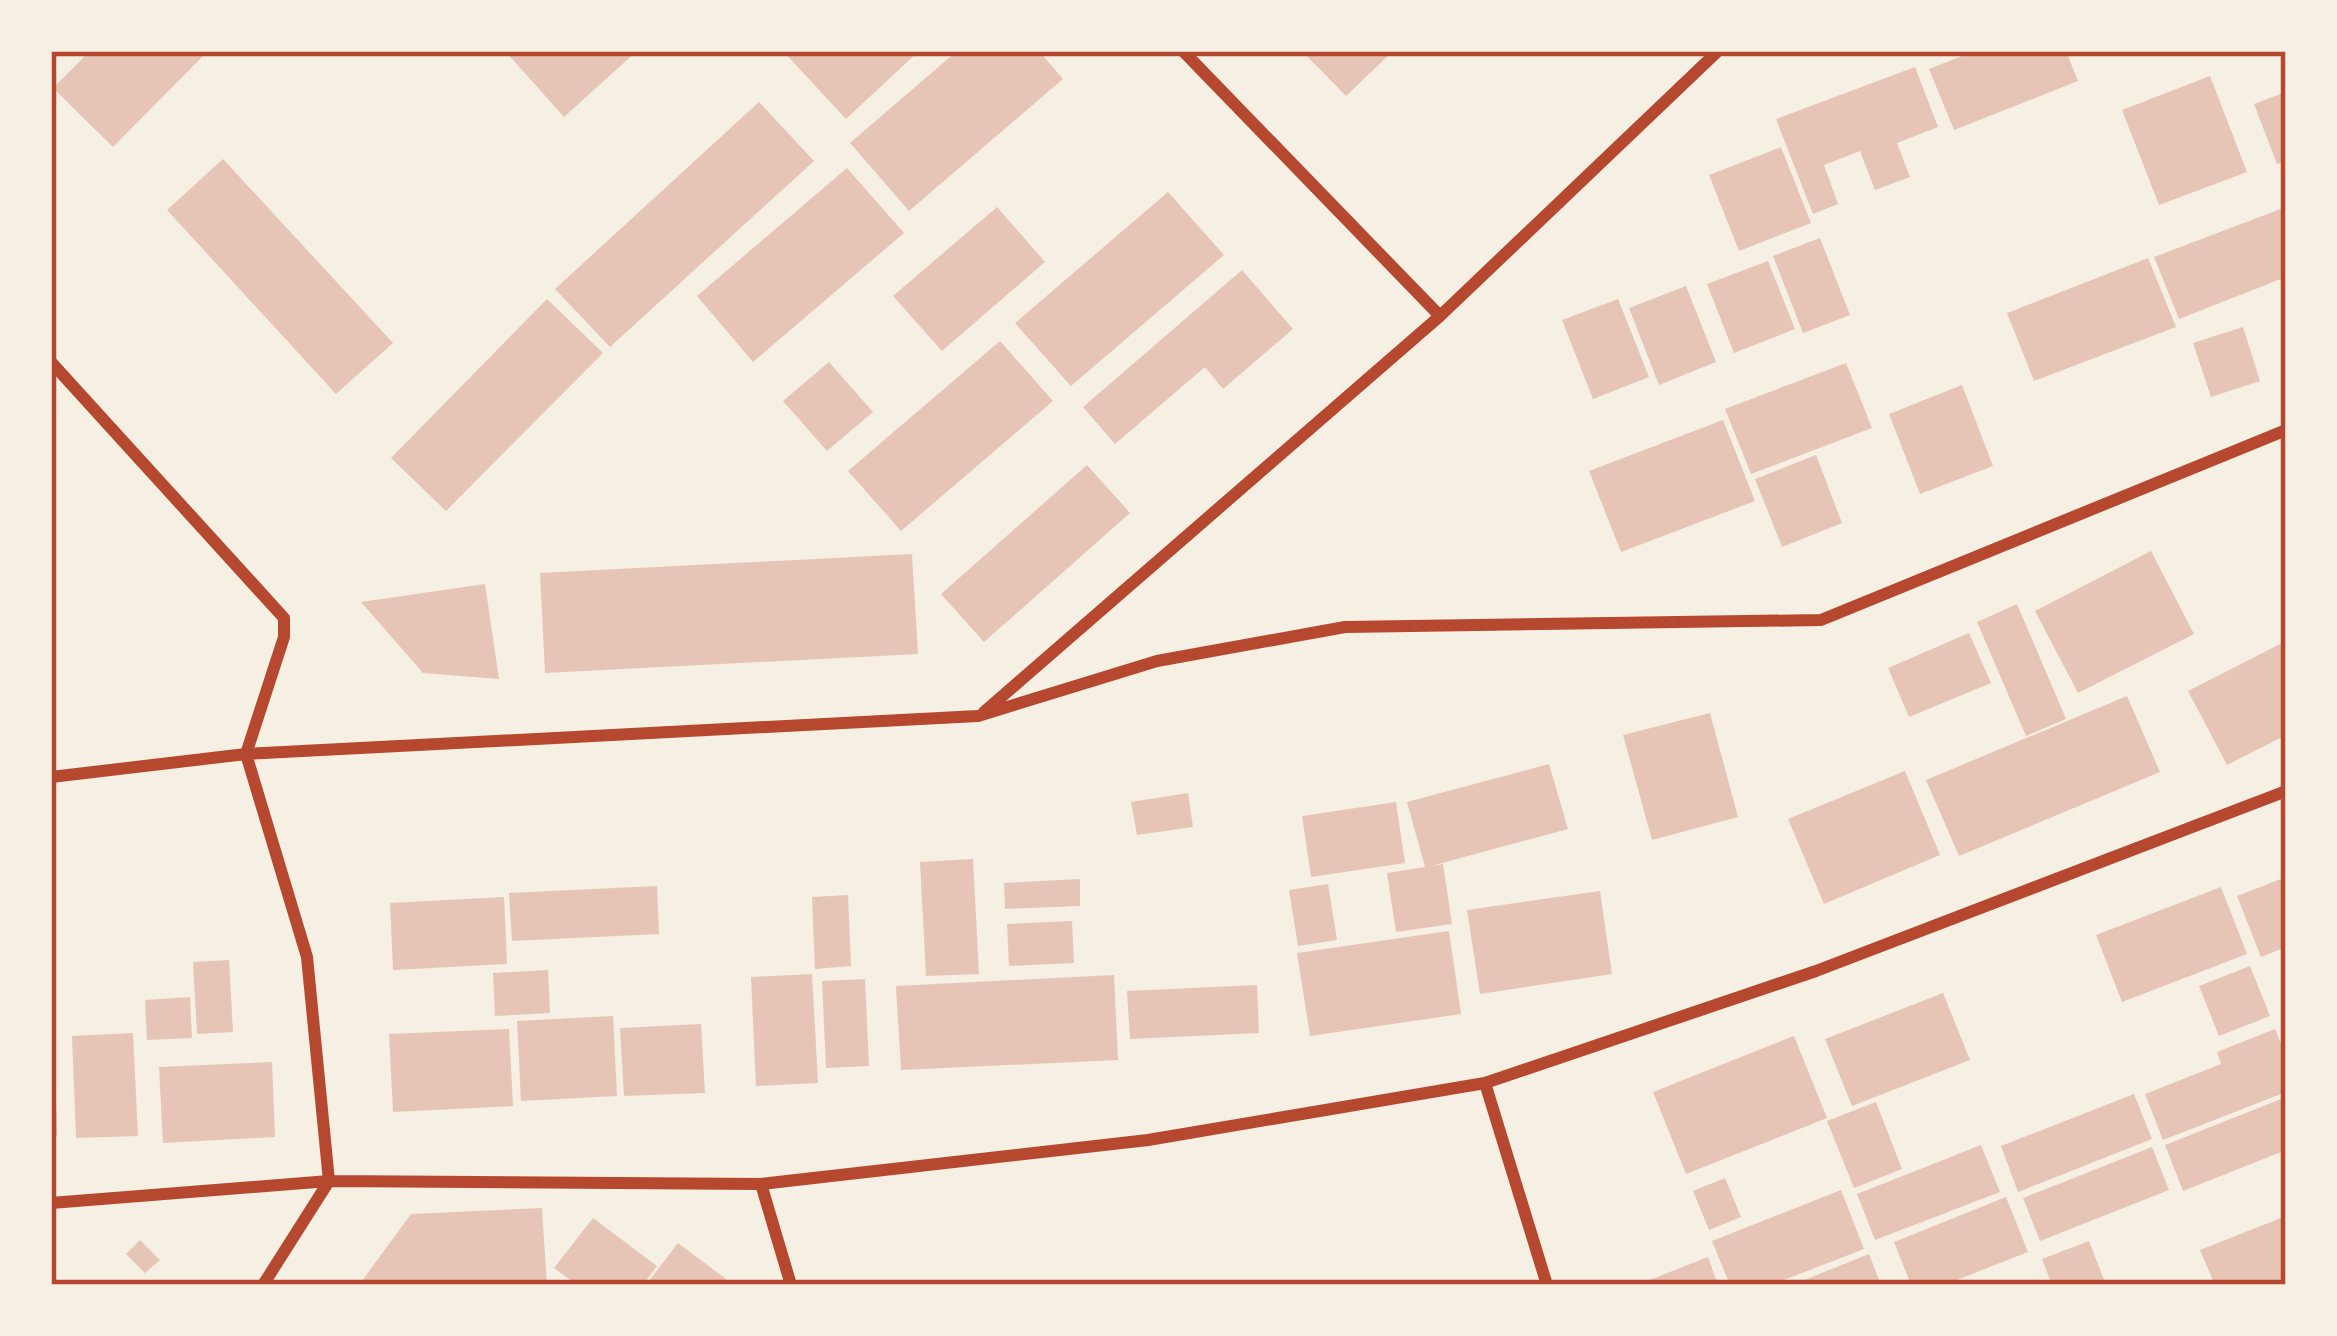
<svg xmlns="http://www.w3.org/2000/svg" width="2337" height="1336" font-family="'Source Serif 4',serif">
	<rect width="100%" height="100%" fill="#f6efe4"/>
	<path fill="#e6c5b7" d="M90,51H208L113,147L53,88Z
		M505,51H637L564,117Z
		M783,51H919L846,119Z
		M957,51H1039L1063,79L909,211L850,143Z
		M1302,51H1393L1346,96Z
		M1975,51H2066L2078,81L1954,130L1929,69Z
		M1915,67L1938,127L1897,143L1910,177L1875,190L1860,151L1824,165L1838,204L1813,214L1776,119Z
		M2210,76L2247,172L2159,205L2122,110Z
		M2286,92V160L2277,164L2254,104Z
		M759,102L814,161L610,347L555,289Z
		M1781,147L1811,223L1739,251L1709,175Z
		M223,159L393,343L336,394L167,210Z
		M847,168L904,233L753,362L697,296Z
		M1168,192L1224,255L1071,386L1015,323Z
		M997,207L1045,262L942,351L893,296Z
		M2286,207V277L2179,319L2154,257Z
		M1820,238L1850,315L1803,333L1773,256Z
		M2148,258L2176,327L2034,381L2007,313Z
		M1768,261L1795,329L1734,353L1707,284Z
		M1242,270L1293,329L1223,389L1205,367L1115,444L1083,407Z
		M1686,286L1716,362L1659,385L1629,308Z
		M547,299L603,353L446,511L391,458Z
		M1618,299L1649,377L1593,399L1562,320Z
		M2243,327L2260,381L2211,397L2193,343Z
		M1000,341L1053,401L901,531L848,471Z
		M829,362L873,412L827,451L783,401Z
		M1846,363L1872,428L1751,474L1725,409Z
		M1962,385L1993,466L1920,494L1889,414Z
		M1723,420L1755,501L1621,552L1589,471Z
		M1816,455L1842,523L1782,547L1755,479Z
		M1087,465L1130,513L984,642L941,594Z
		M2151,551L2194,634L2078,693L2035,611Z
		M912,554L918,654L545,673L540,573Z
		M485,584L499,679L423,673L361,602Z
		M2017,604L2066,719L2026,736L1977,622Z
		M1969,633L1991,683L1909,717L1888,668Z
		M2286,641V735L2227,765L2188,691Z
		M2127,696L2160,772L1959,856L1926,780Z
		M1710,713L1738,817L1652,840L1623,735Z
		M1549,764L1568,829L1431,866L1443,864L1452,924L1396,932L1387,873L1425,867L1407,802Z
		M1905,771L1940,855L1824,904L1788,819Z
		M1188,793L1193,827L1137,835L1131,802Z
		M1396,802L1405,863L1311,877L1302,816Z
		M973,859L979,974L926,976L920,862Z
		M2286,877V947L2261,957L2237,896Z
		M1080,879V906L1005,909L1004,883Z
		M1328,884L1337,940L1298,946L1289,890Z
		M657,886L659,934L512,941L509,893Z
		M2221,887L2247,954L2122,1002L2096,935Z
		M1600,891L1612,974L1480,994L1467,910Z
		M848,895L851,966L815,969L812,897Z
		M504,897L507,964L393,970L390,903Z
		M1072,921L1074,963L1009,966L1007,924Z
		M1449,931L1461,1014L1310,1036L1297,953Z
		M229,960L233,1032L197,1034L193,962Z
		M2250,966L2270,1016L2219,1036L2199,986Z
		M548,970L550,1013L495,1016L493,973Z
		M812,974L818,1083L756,1086L751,977Z
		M1114,975L1118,1060L901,1070L896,986Z
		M865,979L869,1066L826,1068L822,981Z
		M1257,985L1259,1033L1130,1039L1127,991Z
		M1943,993L1970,1060L1852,1106L1825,1039Z
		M190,997L192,1038L147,1040L145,1000Z
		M613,1016L617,1096L521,1101L517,1021Z
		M701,1024L705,1093L624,1096L620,1028Z
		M509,1029L513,1106L393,1112L389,1034Z
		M2275,1029L2286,1056V1092L2163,1140L2145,1094L2221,1064L2217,1052Z
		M133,1033L138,1136L76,1138L72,1036Z
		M1794,1036L1827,1118L1686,1174L1653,1092Z
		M272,1062L275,1137L163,1143L159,1067Z
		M51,1075H55L57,1135L51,1136Z
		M2134,1094L2152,1139L2018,1192L2001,1146Z
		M2286,1097V1150L2183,1191L2165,1145Z
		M1876,1102L1902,1169L1854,1188L1827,1121Z
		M1981,1145L2000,1192L1875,1240L1857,1194Z
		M2152,1147L2169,1190L2040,1241L2023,1198Z
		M1725,1178L1741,1217L1709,1230L1693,1191Z
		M1841,1190L1864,1249L1771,1285H1730L1712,1241Z
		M2006,1197L2028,1252L1944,1285H1911L1894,1242Z
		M542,1208L547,1285H359L411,1214Z
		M2286,1216V1285H2215L2200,1250Z
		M593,1218L657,1266L643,1285H577L554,1268Z
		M140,1240L160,1260L145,1273L126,1254Z
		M2089,1241L2106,1285H2052L2042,1259Z
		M678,1243L734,1285H646Z
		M1869,1254L1881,1285H1792Z
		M1708,1257L1718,1285H1637Z"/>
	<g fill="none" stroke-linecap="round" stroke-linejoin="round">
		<path stroke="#b5482f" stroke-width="12" d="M1183,51L1440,316
			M51,362L284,618V637L246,754L307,957L329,1181L263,1285
			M984,712L1440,316L1718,51
			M51,777L246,754L978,716L1157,661L1345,627L1821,620L2286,430
			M1485,1083L1547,1285
			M761,1184L791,1285
			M51,1203L329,1181L761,1184L1148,1140L1485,1083L1816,971L2286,791"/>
	</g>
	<rect width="2337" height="1336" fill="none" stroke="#f6efe4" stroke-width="108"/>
	<rect x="54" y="54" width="2229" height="1228" fill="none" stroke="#b5482f" stroke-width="4.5"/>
</svg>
